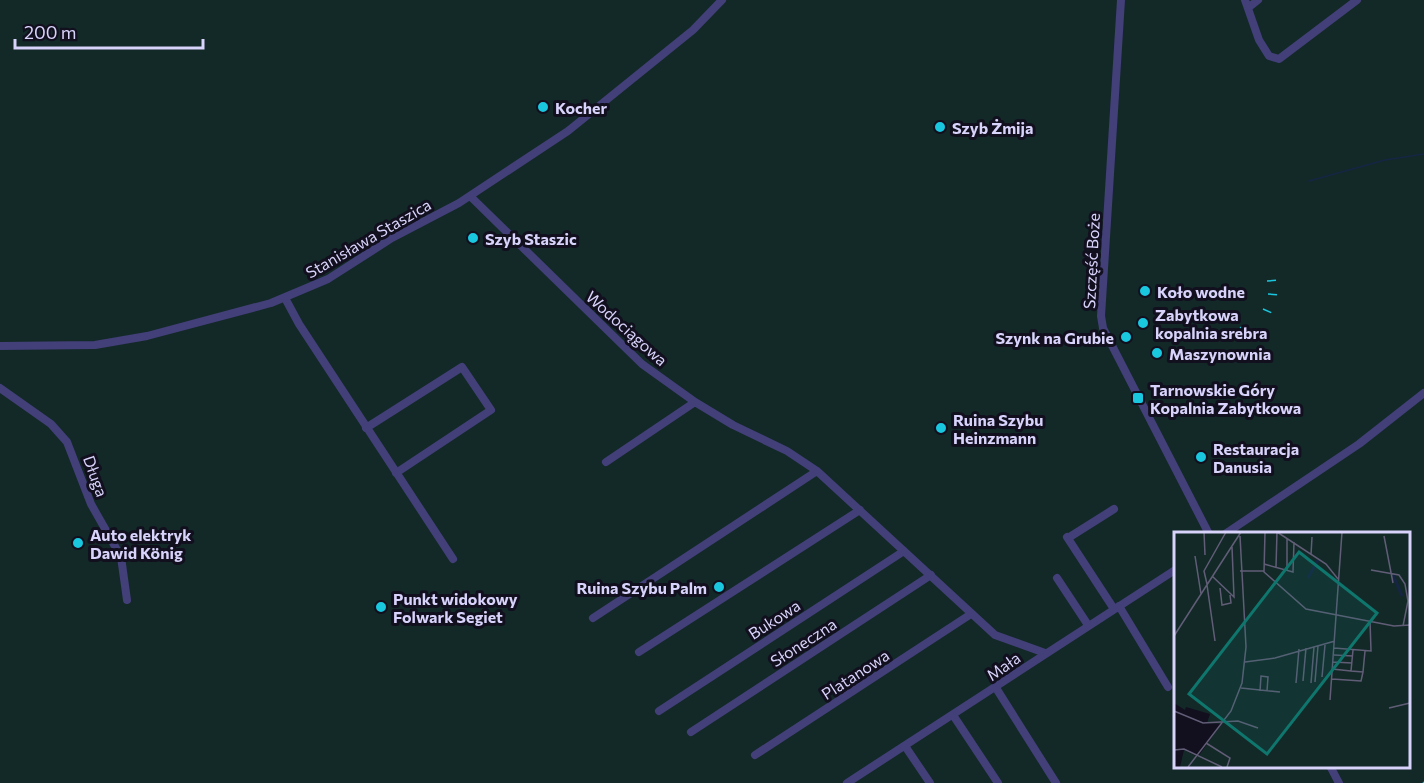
<svg xmlns="http://www.w3.org/2000/svg" width="1424" height="783" font-family="Commissioner,sans-serif">
	<rect width="100%" height="100%" fill="#120f1f"/>
	<path fill="#132928" fill-rule="evenodd" d="M0,0H1424V783H0ZM1175,534H1408V766H1175Z"/>
	<g fill="none" stroke-linecap="round" stroke-linejoin="round">
		<path stroke="#152644" stroke-width="1.5" d="M1309,181L1385,160L1424,154"/>
		<path stroke="#433f79" stroke-width="8" d="M1121,0L1101,316L1103,328L1209,534
			M1245,0L1259,40L1269,56L1279,59L1357,0
			M1248,8L1258,0
			M470,196L642,364L695,402L733,425L787,451L817,471L995,635L1045,653
			M285,298L299,324L453,559
			M0,346L95,345L147,336L271,303L328,279L392,238L459,203L568,131L693,30L722,0
			M0,388L51,424L67,442L91,504L121,557L127,600
			M366,428L462,367L491,410L396,473
			M606,462L695,402
			M1225,534L1359,444L1424,393
			M1067,537L1114,609
			M1068,538L1114,509
			M1057,578L1088,625
			M1119,606L1168,687
			M593,618L817,471
			M639,652L860,510
			M996,688L1056,783
			M659,711L904,551
			M953,715L998,783
			M691,732L931,575
			M905,746L930,783
			M755,755L971,614
			M1330,766L1339,783
			M847,783L1175,570"/>
		<path stroke="#19c7df" stroke-width="1.5" stroke-dasharray="9 8" stroke-linecap="butt" d="M1267,281L1281,280
			M1268,294L1279,295
			M1263,309L1272,313
			M1240,328L1244,326
			M1423,783L1424,782"/>
	</g>
	<g fill="#19c7df" stroke="#120f1f" stroke-width="2">
		<circle cx="543" cy="107" r="6"/>
		<circle cx="940" cy="127" r="6"/>
		<circle cx="473" cy="238" r="6"/>
		<circle cx="1145" cy="291" r="6"/>
		<circle cx="1143" cy="323" r="6"/>
		<circle cx="1126" cy="337" r="6"/>
		<circle cx="1157" cy="353" r="6"/>
		<rect x="1132" y="392" width="12" height="12" rx="3"/>
		<circle cx="941" cy="428" r="6"/>
		<circle cx="1201" cy="457" r="6"/>
		<circle cx="78" cy="543" r="6"/>
		<circle cx="719" cy="587" r="6"/>
		<circle cx="381" cy="607" r="6"/>
	</g>
	<g text-anchor="middle" dominant-baseline="central" stroke-width="6" stroke-linejoin="round" paint-order="stroke">
		<g font-size="16" font-weight="bold" fill="#d8d3fa" stroke="#120f1f" text-anchor="start">
			<text x="555" y="107">Kocher</text>
			<text x="952" y="127">Szyb Żmija</text>
			<text x="485" y="238">Szyb Staszic</text>
			<text x="1157" y="291">Koło wodne</text>
			<text x="1155" y="314">Zabytkowa<tspan x="1155" dy="18">kopalnia srebra</tspan></text>
			<text x="1114" y="337" text-anchor="end">Szynk na Grubie</text>
			<text x="1169" y="353">Maszynownia</text>
			<text x="1150" y="389">Tarnowskie Góry<tspan x="1150" dy="18">Kopalnia Zabytkowa</tspan></text>
			<text x="953" y="419">Ruina Szybu<tspan x="953" dy="18">Heinzmann</tspan></text>
			<text x="1213" y="448">Restauracja<tspan x="1213" dy="18">Danusia</tspan></text>
			<text x="90" y="534">Auto elektryk<tspan x="90" dy="18">Dawid König</tspan></text>
			<text x="707" y="587" text-anchor="end">Ruina Szybu Palm</text>
			<text x="393" y="598">Punkt widokowy<tspan x="393" dy="18">Folwark Segiet</tspan></text>
		</g>
		<g font-size="16" fill="#d8d3fa" stroke="#120f1f">
			<text transform="translate(368 238) rotate(-30)">Stanisława Staszica</text>
			<text transform="translate(1091 261) rotate(-87)">Szczęść Boże</text>
			<text transform="translate(627 328) rotate(42)">Wodociągowa</text>
			<text transform="translate(96 476) rotate(70)">Długa</text>
			<text transform="translate(774 619) rotate(-33)">Bukowa</text>
			<text transform="translate(803 642) rotate(-33)">Słoneczna</text>
			<text transform="translate(1003 666) rotate(-35)">Mała</text>
			<text transform="translate(855 674) rotate(-33)">Platanowa</text>
		</g>
	</g>
	<g transform="translate(1174 532)">
		<rect width="236" height="236" fill="#120f1f"/>
		<path d="M0,0H235V235H6L10,218L24,225L47,192L33,191L36,182L12,175L11,178L0,171Z" fill="#132928"/>
		<path fill="none" stroke="#152644" stroke-width="3" d="M219,43L228,64M134,46L144,28"/>
		<path fill="none" stroke="#615d77" stroke-width="1.5" d="M30,0L31,23M91,0L90,40L132,77L220,94L236,93M103,0L152,32L164,47M210,4L219,51M137,23L138,5M21,24L27,62M90,32L119,40L120,10M102,35L103,0M197,38L225,43L231,52L234,69L229,94M66,39H90M113,39V6M38,44L60,65L58,15M33,52L30,39L52,0M33,53L41,109M46,56L48,73L57,71L56,63M0,104L67,0M160,116L197,119L196,89M179,118L177,139L189,140L191,119M160,123L179,124M71,130L101,126L161,109M159,130L178,131M158,137L177,139M148,145L151,113M158,147L187,149L189,140M129,149L132,116M141,150L144,114M122,151L125,117M137,151L140,115M67,156L106,160M86,159L87,144L94,145L93,159M156,168L168,0M215,176L236,171M0,179L29,191L64,189L84,196M32,211L56,226L53,235M0,218L10,217L48,235M14,235L57,179L68,151L72,115L66,4"/>
		<path fill="#0f766e" fill-opacity="0.15" stroke="#0f766e" stroke-width="3" d="M125,20L203,81L93,222L15,162Z"/>
		<rect width="236" height="236" fill="none" stroke="#d8d3fa" stroke-width="3"/>
	</g>
	<path d="M15 39v9h188v-9" fill="none" stroke="#d8d3fa" stroke-width="3"/>
	<text x="24" y="39" font-size="18" fill="#d8d3fa" stroke="#120f1f" stroke-width="4.5" paint-order="stroke">200 m</text>
</svg>
